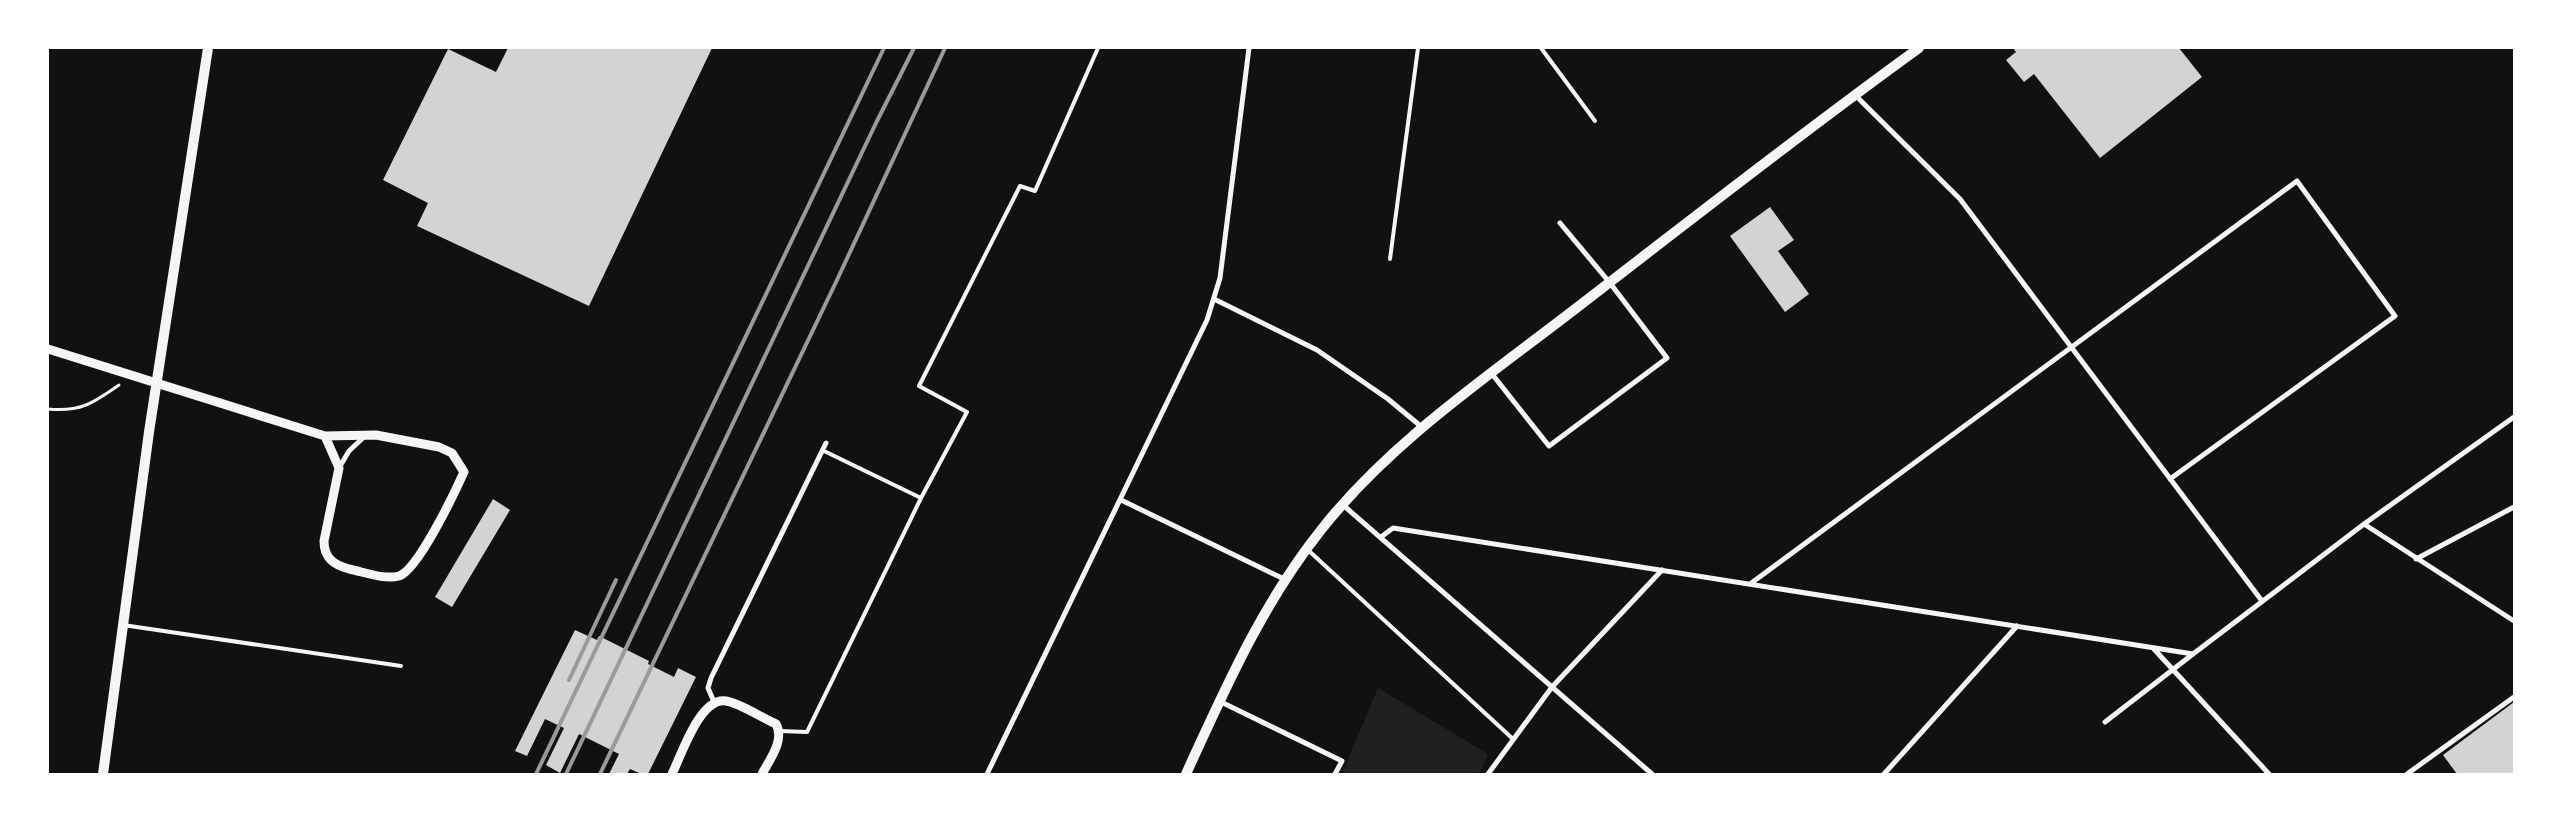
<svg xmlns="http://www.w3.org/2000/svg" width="2562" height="822" font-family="Poppins,sans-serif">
	<rect width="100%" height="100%" fill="#111"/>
	<path fill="#202020" d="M1378,688L1488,754L1479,774H1342Z"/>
	<path fill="#d3d3d3" d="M508,48H712L589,306L417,226L428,203L383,180L448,49L496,72Z
		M2013,48H2179L2202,77L2100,158L2034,74L2024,82L2006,60L2016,52Z
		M1770,207L1794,240L1778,251L1809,294L1785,312L1730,236Z
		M493,499L510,510L452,607L435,597Z
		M575,630L597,640L599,636L649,661L648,664L674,677L678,668L696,677L648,774H641L630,769L627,774H609L619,754L579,734L560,773L546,765L564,728L545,719L527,756L515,751Z
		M2514,702V774H2457L2443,755Z"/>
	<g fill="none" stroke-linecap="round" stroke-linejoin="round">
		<path stroke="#f5f5f5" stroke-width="3" d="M48,409C80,412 92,404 119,385"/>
		<path stroke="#f5f5f5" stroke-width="4" d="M1541,48L1595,121
			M1390,259L1418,48
			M921,498L967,412L919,386L1020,186L1035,191L1098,48
			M1308,550L1513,739
			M123,625L401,666
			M780,731L807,732L921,498L822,450"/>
		<path stroke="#f5f5f5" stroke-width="5" d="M1855,95L1960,199L2262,601
			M1214,299L1317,350L1388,399L1423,428
			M1492,374L1549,446L1667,358L1610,283L1560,223
			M339,468L349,451L365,436
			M1121,500L1284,579
			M1343,505L1652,774
			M2364,524L2514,417
			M1381,537L1393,528L2193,654L2364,524L2514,621
			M2416,559L2514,507
			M1750,584L2297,181L2395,316L2170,479
			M2153,648L2269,774
			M1219,701L1342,761L1335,774
			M714,702L708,688L711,678L826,443
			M2105,722L2193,654
			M987,774L1207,320L1220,278L1249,48
			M1488,774L1552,687L1662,570
			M1884,774L2017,626
			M2407,774L2514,697"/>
		<path stroke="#f5f5f5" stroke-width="9" d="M48,349L325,436L376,435L439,447L452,453L464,472C455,492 418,570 399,576C384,580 364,572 349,569C334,565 324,558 324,541L339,468L325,436
			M672,774C682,754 700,697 726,701C740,703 762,718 776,724C785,740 770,759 762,774"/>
		<path stroke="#f5f5f5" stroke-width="10" d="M103,774L149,432L208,48
			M1186,774C1225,689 1262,604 1321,530C1391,441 1490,375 1579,306C1692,219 1804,131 1919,48"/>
		<path stroke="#9a9a9a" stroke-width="4" d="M569,680L616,580
			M536,774L884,48
			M566,774L876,123L914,48
			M600,774L837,280L945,48"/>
	</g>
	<rect width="2562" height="822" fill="none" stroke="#ffffff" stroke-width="98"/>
</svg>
